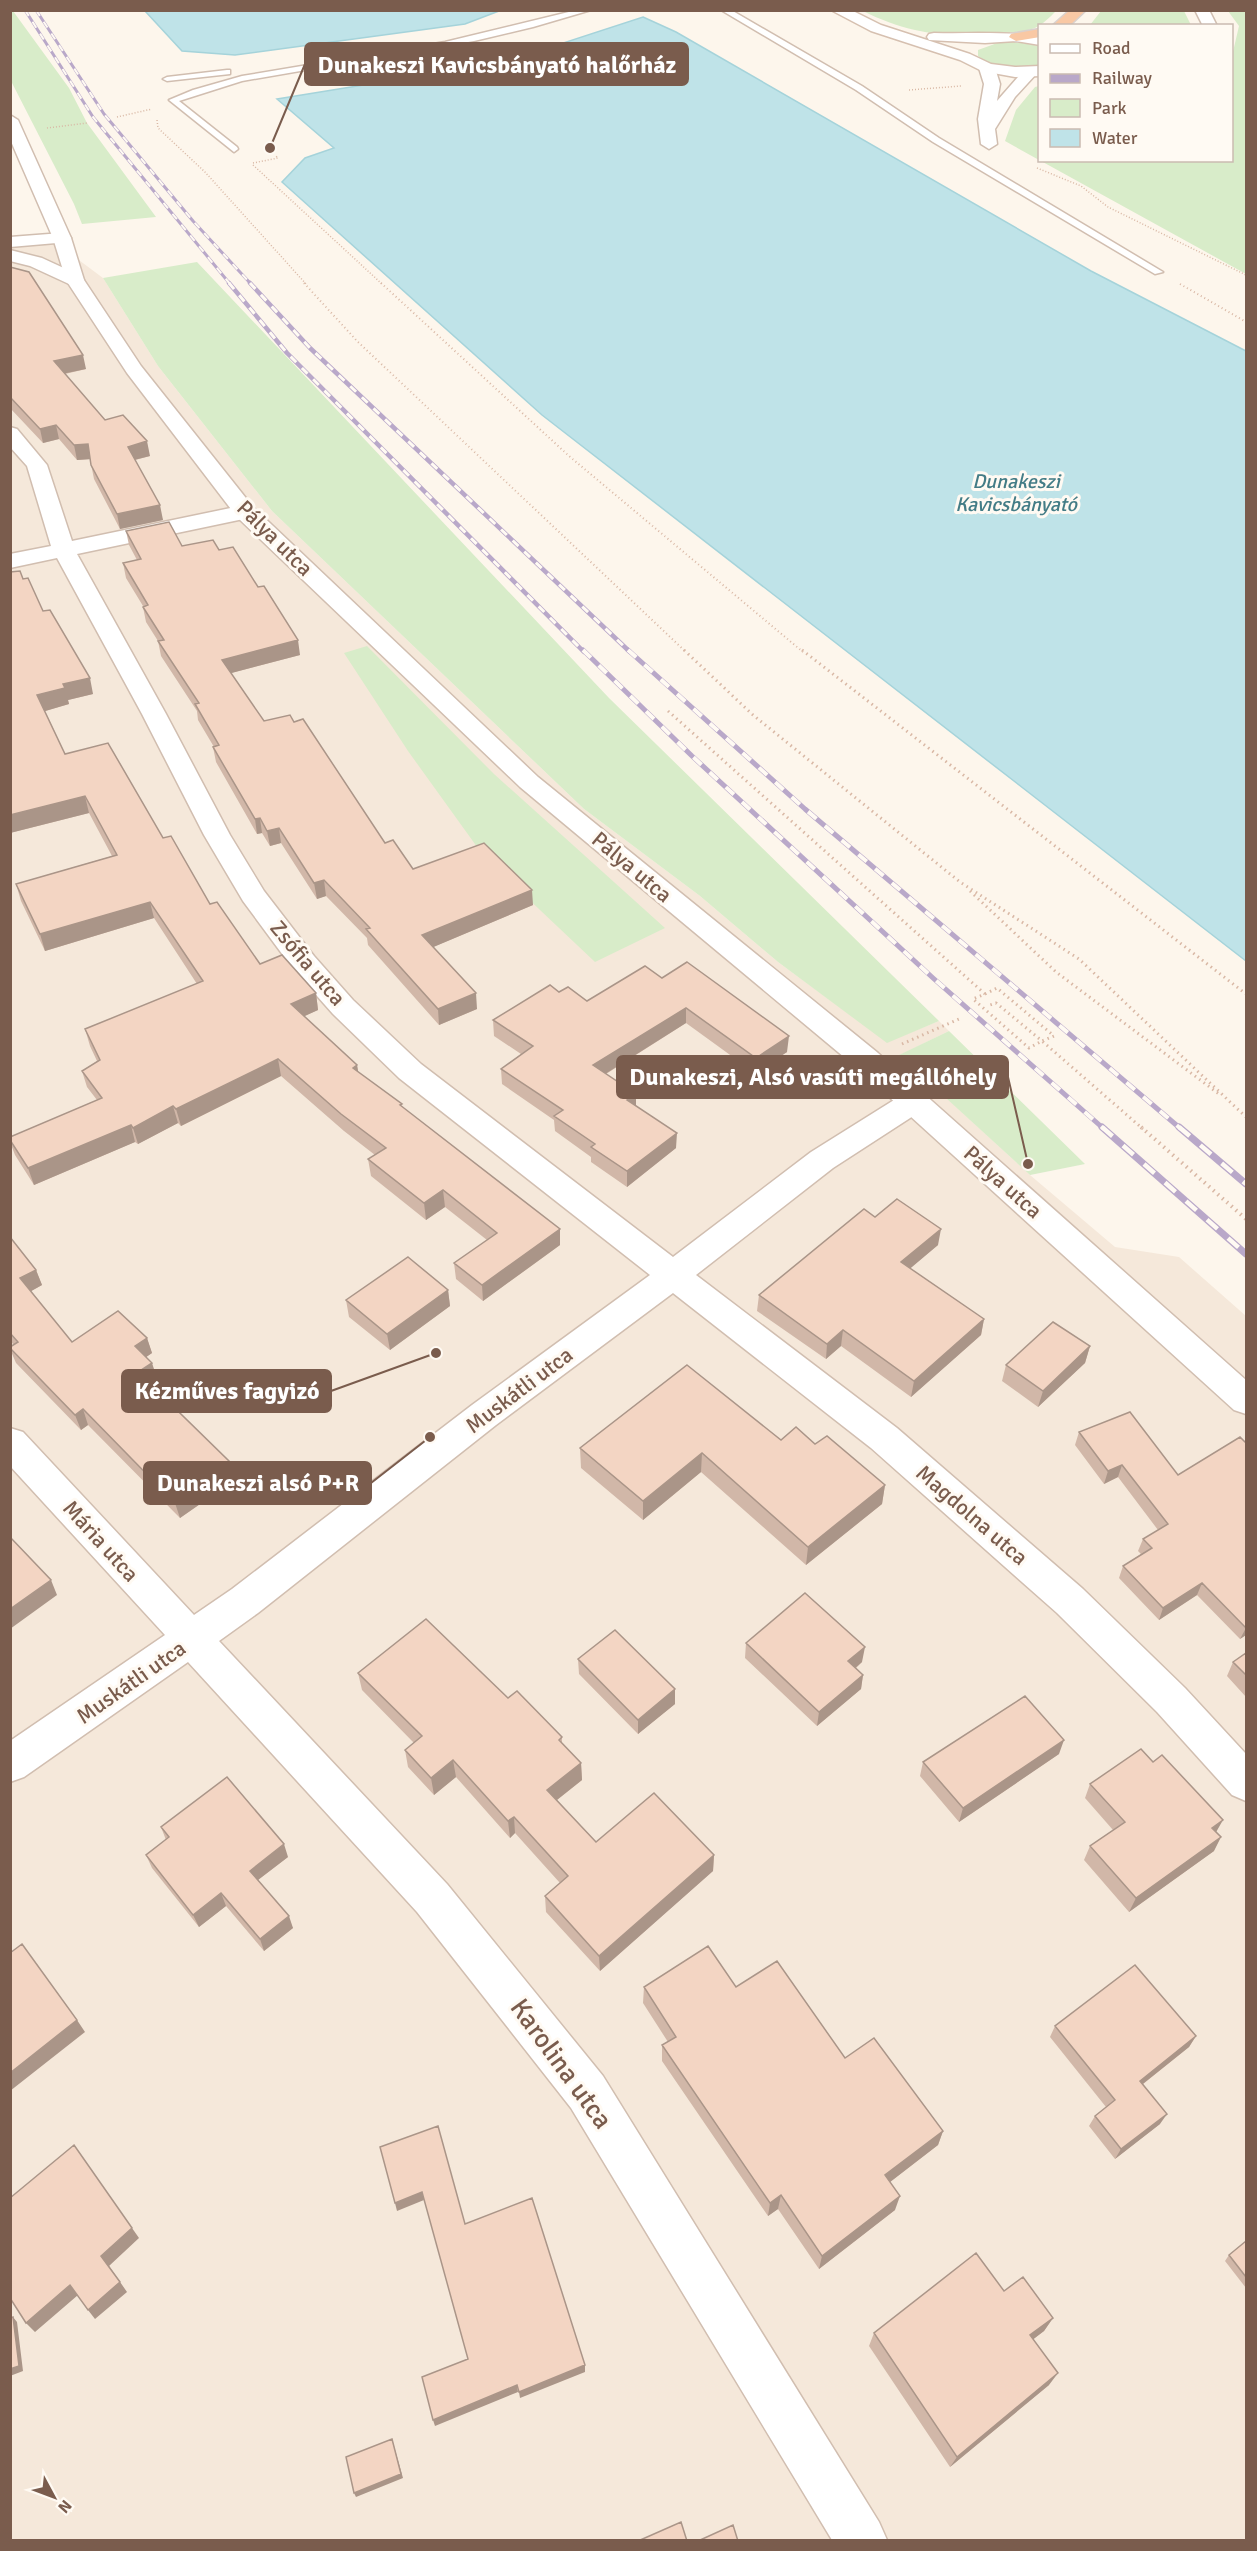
<svg xmlns="http://www.w3.org/2000/svg" width="1257" height="2551" font-family="Signika,sans-serif">
	<rect width="100%" height="100%" fill="#fdf6ec"/>
	<path fill="#f5e8da" d="M52,240L103,278L158,366L272,511L584,809L700,896L778,962L887,1042L939,1021L949,1031L900,1055L1030,1175L1115,1247L1179,1257L1246,1316V2540H11L10,243Z"/>
	<path fill="#d8ecc9" d="M10,11H13L69,88L87,123L156,217L82,224L74,204L11,81Z
		M863,11H1056C1050,17 1043,24 1035,28C1024,32 1014,32 1003,33C950,38 911,35 863,11Z
		M1101,11H1184L1191,25H1090Z
		M1228,11H1246V274L1041,161L1232,160V56L1239,26Z
		M1000,42H1016L1039,46V66C1020,70 994,69 978,56V50Z
		M1039,86H1040L1039,160L1005,141L1016,110L1035,87Z
		M197,262L609,698L939,1021L887,1043L778,962L700,896L584,809L272,511L158,366L103,278Z
		M367,646L494,774L665,928L595,962L485,858L408,751L344,653Z
		M949,1031L1085,1164L1030,1175L899,1055Z"/>
	<path fill="#bfe3e8" stroke="#a5d3da" stroke-width="1.5" d="M145,11H499L465,24L235,55L182,51Z
		M643,17L676,32L1091,271L1246,351V961L542,415L282,182L305,158L334,148L277,99L505,62Z"/>
	<g fill="none" stroke-linecap="round" stroke-linejoin="round">
		<g stroke="#d1beb0" stroke-width="3">
			<path id="service" d="M577,10H591L533,27L474,41L242,81L179,101L237,147L238,149L234,152L169,100L193,90L242,76L445,42Z
				M721,10H731L862,86L939,138L1163,272L1155,274L933,142L856,90Z
				M227,70H230V74L167,81L163,79L167,77Z"/>
		</g>
		<g stroke="#d1beb0" stroke-width="3">
			<path id="minor" d="M1195,10H1209L1217,26H1203Z
				M987,63L995,68L1000,84L997,101L1025,69L1030,67L1038,72L1015,97L995,129L997,144L989,149L981,144L978,119L984,84L979,68Z
				M62,233L68,234L71,238L68,242L10,247V237Z
				M10,250L42,258L81,276L84,280L81,284H69L30,266L10,261Z
				M10,427L17,429L47,465L72,541L245,505L253,507L256,512L253,517L77,554L166,714L230,835L264,891L314,956L353,1000L421,1064L673,1257L811,1152L902,1095L913,1091L924,1095L928,1102L924,1109L833,1168L696,1275L897,1428L1083,1589L1185,1688L1246,1754V1801L1232,1795L1157,1712L1057,1613L871,1448L673,1293L496,1425L258,1613L219,1641L447,1884L603,2076L879,2522L887,2540H832L571,2108L417,1912L188,1662L24,1777L10,1782V1741L165,1635L10,1466V1428L23,1432L194,1615L232,1589L472,1405L650,1275L399,1078L333,1014L294,970L243,901L204,835L142,714L57,558L10,568V554L51,546L27,466L10,447Z"/>
		</g>
		<g stroke="#d1beb0" stroke-width="3">
			<path id="tertiary" d="M10,115L18,120L71,238L84,280L141,366L253,507L538,777L878,1053L1246,1380V1414L1234,1410L856,1067L520,787L237,517L127,373L66,280L53,238L10,139Z"/>
		</g>
		<g stroke="#d6c0b0" stroke-width="3">
			<path id="secondary" d="M831,10H851L881,25L970,54L991,64L1015,67L1040,66V76L1015,77L982,71L960,60L871,31Z
				M934,33C969,34 1005,31 1040,37V45L1016,41L985,43L929,40L927,37L929,34Z"/>
		</g>
		<g stroke="#dad1cd" stroke-width="3">
			<path id="trunk" d="M1070,10H1086L1069,26H1052Z
				M1040,29V37L1016,41L1009,37L1011,34Z"/>
		</g>
		<path stroke="#d9b8a5" stroke-width="1.5" stroke-dasharray="1 2" stroke-linecap="butt" d="M909,90L961,86
			M117,117L152,109
			M157,120L158,128L205,172L306,284
			M47,128L87,123
			M253,163L278,158L276,156
			M253,165L382,284
			M1037,168L1081,186L1108,207L1246,275"/>
		<path stroke="#d9b8a5" stroke-width="2" stroke-dasharray="1 3" stroke-linecap="butt" d="M304,283L357,341L686,652
			M381,283L569,456L803,652
			M1180,284L1246,322"/>
		<path stroke="#d9b8a5" stroke-width="3" stroke-dasharray="1.5 4" stroke-linecap="butt" d="M684,650L753,715L960,882L1079,959L1246,1117
			M802,650L1246,994
			M668,711L985,994L973,999L1029,1048L1042,1041L1143,1129
			M970,891L1056,972L1219,1094
			M985,994L997,988L1054,1036L1042,1041L996,1003L990,1005
			M902,1044L959,1019"/>
		<path stroke="#d9b8a5" stroke-width="4" stroke-dasharray="1.5 4.5" stroke-linecap="butt" d="M1141,1127L1246,1219"/>
		<use href="#service" fill="#fff" fill-rule="evenodd"/>
		<use href="#minor" fill="#fff" fill-rule="evenodd"/>
		<use href="#tertiary" fill="#fff" fill-rule="evenodd"/>
		<use href="#secondary" fill="#fff" fill-rule="evenodd"/>
		<use href="#trunk" fill="#f9c8a4" fill-rule="evenodd"/>
		<g stroke="#b9a8c9" stroke-width="3">
			<path id="rail-far3" d="M25,10L93,117L230,284
				M36,10L104,114L193,221L251,284"/>
		</g>
		<g stroke="#b9a8c9" stroke-width="4.5">
			<path id="rail-far2" d="M229,283L287,353L584,652
				M250,283L310,348L630,652"/>
		</g>
		<g stroke="#b9a8c9" stroke-width="5">
			<path id="rail-far1" d="M583,650L692,756L933,978L1104,1129
				M628,650L805,809L1181,1129"/>
		</g>
		<g stroke="#b9a8c9" stroke-width="7">
			<path id="rail" d="M1102,1127L1246,1254
				M1179,1127L1246,1184"/>
		</g>
		<use href="#rail-far3" stroke="#fffaf3" stroke-width="2" stroke-dasharray="7" stroke-linecap="butt"/>
		<use href="#rail-far2" stroke="#fffaf3" stroke-width="3" stroke-dasharray="8" stroke-linecap="butt"/>
		<use href="#rail-far1" stroke="#fffaf3" stroke-width="4" stroke-dasharray="11" stroke-linecap="butt"/>
		<use href="#rail" stroke="#fffaf3" stroke-width="4.5" stroke-dasharray="14" stroke-linecap="butt"/>
	</g>
	<path fill="#d1b7a8" d="M10,267L86,369L65,374L105,420L150,456L135,460L163,520L120,529L94,479L90,459L77,460L59,439L43,443L10,408Z
		M126,531L182,546L219,550L300,655L231,673L264,721L294,722L385,843L413,869L533,905L433,947L477,1009L439,1025L368,945L367,938L326,896L317,899L281,843L270,846L262,833L257,834L216,762L213,747H214L198,720L197,711L161,656L158,641L146,622L143,607V606L126,578L123,563L137,560L129,545Z
		M10,572L23,579L93,694L68,700L69,704L45,711L65,754L163,838L210,904L260,964L316,993L318,1010L304,1016L357,1065L358,1072L403,1107L560,1245L483,1301L456,1279L454,1263L487,1240L445,1207L426,1220L371,1176L368,1159L375,1155L344,1131L281,1076L181,1126L178,1123L138,1144L135,1142L34,1185L15,1155L10,1142V1137L97,1100L87,1087L82,1071L97,1061L90,1046L85,1029L197,984L154,918L45,951L21,901L16,884L112,856L89,813L10,833Z
		M662,978L787,1052L755,1073L686,1023L606,1074L636,1094V1106L676,1148L627,1187L591,1162V1157L555,1131L554,1120L502,1084L501,1069L521,1054L494,1036L493,1020L559,992L587,1001Z
		M875,1217L938,1245L910,1268L984,1319L981,1335L911,1397L841,1346L826,1359L757,1311L759,1295Z
		M10,1237L36,1270L42,1285L31,1291L72,1342L147,1338L152,1353L146,1357L157,1378L149,1383L232,1464L236,1479L180,1518L88,1425L81,1430L16,1363L10,1349V1347L14,1345L10,1341Z
		M448,1290L450,1306L390,1350L349,1317L346,1300Z
		M1090,1346L1085,1363L1038,1407L1002,1381L1006,1365Z
		M1079,1432L1178,1475L1240,1437L1246,1635L1240,1639L1197,1595L1159,1620L1119,1578L1123,1566L1141,1554L1138,1551L1143,1539L1158,1530L1118,1477L1104,1484L1075,1445Z
		M781,1440L815,1444L885,1485L882,1504L806,1565L701,1472L643,1520L581,1468L580,1448Z
		M746,1643L862,1662L856,1668L863,1675L861,1689L817,1726L745,1658Z
		M1246,1653V1697L1227,1676L1233,1662Z
		M578,1659L675,1704L638,1734L579,1674Z
		M358,1673L508,1698L562,1737V1743L581,1763L582,1780L557,1800L596,1842L714,1855L713,1871L600,1971L546,1912L545,1896L560,1883L515,1833L510,1838L456,1777L434,1795L408,1767L405,1750L414,1743L362,1690Z
		M1059,1754L959,1822L920,1776L923,1762Z
		M1090,1784L1214,1851L1129,1912L1084,1860L1090,1846L1113,1830L1085,1798Z
		M161,1827L288,1857L258,1880L293,1928L264,1951L226,1906L199,1927L152,1868L146,1855L166,1840Z
		M644,1987H736L845,2058L943,2131L938,2145L890,2182L895,2210L819,2269L778,2209L768,2216L662,2061V2045L668,2042L643,2003Z
		M1055,2026L1196,2036L1189,2047L1143,2084L1160,2124L1115,2159L1089,2126L1095,2116L1106,2107L1050,2037Z
		M1246,2241V2288L1225,2261L1229,2255Z
		M1004,2291L1053,2318L1044,2331L1033,2339L1049,2385L950,2467L869,2346L874,2333Z"/>
	<path fill="#aa9588" d="M83,355L86,369L57,375L54,361Z
		M56,425L59,439L43,443L40,429Z
		M147,441L150,456L130,461L128,447Z
		M88,444L92,459L77,460L74,445Z
		M160,505L163,520L120,529L117,514Z
		M298,640L300,655L224,675L222,660Z
		M90,678L93,694L68,700L69,704L42,712L37,695L63,684Z
		M85,796L89,813L10,833V815Z
		M260,818L262,833L257,834L255,819Z
		M279,828L281,843L270,846L267,831Z
		M324,880L326,896L317,899L314,883Z
		M532,890L533,905L424,951L422,935Z
		M150,902L154,918L45,951L40,934Z
		M316,993L318,1010L294,1021L291,1004Z
		M476,993L477,1009L439,1025L438,1009Z
		M686,1008V1023L594,1081L593,1065Z
		M789,1036L787,1052L755,1073L756,1058Z
		M278,1059L281,1076L181,1126L176,1109Z
		M357,1065L360,1082L353,1068Z
		M636,1094V1109L627,1100Z
		M173,1106L178,1123L138,1144L133,1128Z
		M131,1125L135,1142L34,1185L28,1168Z
		M677,1133L676,1148L627,1187V1171Z
		M443,1190L445,1207L426,1220L424,1203Z
		M560,1229V1245L483,1301L482,1285Z
		M941,1229L938,1245L899,1278L901,1262Z
		M36,1270L42,1285L26,1294L20,1278Z
		M448,1290L450,1306L390,1350L387,1334Z
		M984,1319L981,1335L911,1397L914,1381Z
		M843,1330L841,1346L826,1359L827,1344Z
		M147,1338L152,1353L139,1362L135,1346Z
		M1090,1346L1085,1363L1038,1407L1043,1391Z
		M152,1363L157,1378L143,1388L138,1372Z
		M83,1409L88,1425L81,1430L75,1415Z
		M702,1453L701,1472L643,1520V1501Z
		M232,1464L236,1479L180,1518L175,1503Z
		M1122,1465L1118,1477L1104,1484L1108,1471Z
		M885,1485L882,1504L806,1565L808,1547Z
		M51,1580L57,1595L10,1629V1609Z
		M1202,1583L1197,1595L1159,1620L1163,1608Z
		M1246,1627V1635L1240,1639L1246,1628Z
		M865,1647L862,1662L846,1676L848,1661Z
		M863,1675L861,1689L817,1726L819,1712Z
		M675,1689V1704L638,1734V1720Z
		M1064,1740L1059,1754L959,1822L963,1808Z
		M453,1760L456,1777L434,1795L431,1778Z
		M581,1763L582,1780L548,1807L547,1790Z
		M514,1817L515,1833L510,1838L508,1821Z
		M1223,1820L1215,1834L1212,1828Z
		M1221,1837L1214,1851L1129,1912L1136,1898Z
		M284,1844L288,1857L254,1883L250,1871Z
		M714,1855L713,1871L600,1971L599,1956Z
		M221,1893L226,1906L199,1927L193,1915Z
		M289,1916L293,1928L264,1951L260,1939Z
		M77,2020L85,2032L10,2091V2073Z
		M1196,2036L1189,2047L1134,2091L1140,2081Z
		M1167,2114L1160,2124L1115,2159L1121,2149Z
		M943,2131L938,2145L881,2189L885,2175Z
		M422,2192L424,2200L397,2211L395,2203Z
		M781,2195L778,2209L768,2216L770,2203Z
		M900,2196L895,2210L819,2269L822,2256Z
		M132,2228L139,2238L109,2266L127,2292L95,2319L88,2310L101,2256Z
		M70,2285L78,2295L35,2332L26,2323Z
		M13,2317L17,2322L23,2371L10,2376Z
		M1053,2318L1044,2331L1022,2348L1030,2335Z
		M585,2365V2372L520,2398L519,2392Z
		M1058,2373L1049,2385L950,2467L957,2457Z
		M517,2385L518,2392L435,2426L433,2420Z
		M392,2439L403,2478L356,2497L354,2493Z"/>
	<path fill="#f3d5c3" stroke="#aa9588" stroke-width="1.5" d="M10,267L29,272L83,355L54,361L105,420L123,415L147,441L128,447L160,505L117,514L91,465L88,444L74,445L56,425L40,429L10,397Z
		M169,522L182,546L213,540L219,550L233,547L258,587L264,586L298,640L222,660L264,721L290,715L294,722L303,719L385,843L393,840L413,869L484,843L532,890L422,935L476,993L438,1009L366,929L370,928L324,880L314,883L279,828L267,831L260,818L255,819L213,747L219,745L195,704L199,703L158,641L164,640L143,607L148,605L123,563L141,559L126,531Z
		M20,571L23,579L28,578L43,611L50,610L90,678L63,684L65,688L37,695L65,754L108,743L163,838L171,836L210,904L217,902L260,964L282,955L316,993L291,1004L357,1065L353,1068L402,1104L400,1105L560,1229L482,1285L454,1263L497,1233L443,1190L424,1203L368,1159L386,1148L341,1114L278,1059L176,1109L173,1106L133,1128L131,1125L28,1168L10,1140V1137L102,1098L82,1071L100,1060L85,1029L203,981L150,902L40,934L16,884L117,855L85,796L10,815V572Z
		M687,962L789,1036L756,1058L686,1008L593,1065L636,1094L627,1100L677,1133L627,1171L591,1147L595,1144L554,1116L563,1110L501,1069L533,1046L493,1020L550,985L559,992L568,987L587,1001L645,966L662,978Z
		M897,1199L941,1229L901,1262L984,1319L914,1381L843,1330L827,1344L759,1295L864,1209L875,1217Z
		M10,1237L36,1270L20,1278L72,1342L118,1311L147,1338L135,1346L152,1363L138,1372L232,1464L175,1503L83,1409L75,1415L10,1348V1347L18,1342L10,1333Z
		M408,1257L448,1290L387,1334L346,1300Z
		M1053,1322L1090,1346L1043,1391L1006,1365Z
		M687,1365L781,1440L796,1427L815,1444L827,1436L885,1485L808,1547L702,1453L643,1501L580,1448Z
		M1130,1412L1178,1475L1240,1437L1246,1443V1628L1202,1583L1163,1608L1123,1566L1152,1548L1143,1539L1168,1524L1122,1465L1108,1471L1079,1432Z
		M10,1537L51,1580L10,1609Z
		M805,1593L865,1647L848,1661L863,1675L819,1712L746,1643Z
		M426,1619L508,1698L517,1691L562,1737L559,1740L581,1763L547,1790L596,1842L654,1793L714,1855L599,1956L545,1896L568,1876L514,1817L508,1821L453,1760L431,1778L405,1750L422,1736L358,1673Z
		M615,1630L675,1689L638,1720L578,1659Z
		M1246,1653V1675L1233,1662Z
		M1025,1696L1064,1740L963,1808L923,1762Z
		M1141,1749L1153,1762L1162,1755L1223,1820L1212,1828L1221,1837L1136,1898L1090,1846L1125,1822L1090,1784Z
		M227,1777L284,1844L250,1871L289,1916L260,1939L221,1893L193,1915L146,1855L169,1837L161,1827Z
		M22,1944L77,2020L10,2073V1953Z
		M708,1946L736,1987L777,1961L845,2058L874,2038L943,2131L885,2175L900,2196L822,2256L781,2195L770,2203L662,2045L676,2037L644,1987Z
		M1135,1965L1196,2036L1140,2081L1167,2114L1121,2149L1095,2116L1115,2100L1055,2026Z
		M438,2126L465,2224L532,2198L585,2365L519,2392L517,2385L433,2420L422,2377L468,2359L422,2192L395,2203L380,2147Z
		M74,2145L132,2228L101,2256L120,2282L88,2310L70,2285L26,2323L10,2298V2198Z
		M1246,2241V2277L1229,2255Z
		M976,2253L1004,2291L1023,2277L1053,2318L1030,2335L1058,2373L957,2457L874,2333Z
		M13,2317L19,2366L10,2369V2318Z
		M392,2439L401,2474L354,2493L346,2457Z
		M681,2522L687,2541H638Z
		M733,2525L738,2541H698Z"/>
	<g text-anchor="middle" dominant-baseline="central" stroke-width="6" stroke-linejoin="round" paint-order="stroke">
		<g font-size="20" font-style="italic" fill="#437c86" stroke="#fffaf3">
			<text x="1016" y="481">Dunakeszi<tspan x="1016" dy="23">Kavicsbányató</tspan></text>
		</g>
		<g font-size="22" fill="#7a5c4d" stroke="#fffaf3">
			<text transform="translate(275 538) rotate(45)">Pálya utca</text>
			<text transform="translate(632 867) rotate(40)">Pálya utca</text>
			<text transform="translate(308 963) rotate(50)">Zsófia utca</text>
			<text transform="translate(1003 1182) rotate(42)">Pálya utca</text>
			<text transform="translate(519 1390) rotate(-37)">Muskátli utca</text>
			<text transform="translate(972 1515) rotate(41)">Magdolna utca</text>
			<text transform="translate(101 1541) rotate(48)">Mária utca</text>
			<text transform="translate(131 1682) rotate(-35)">Muskátli utca</text>
		</g>
		<g font-size="27" fill="#7a5c4d" stroke="#fffaf3">
			<text transform="translate(561 2064) rotate(54)">Karolina utca</text>
		</g>
	</g>
	<path fill="none" stroke="#7a5c4d" stroke-width="2" d="M270 148L305 64M1028 1164L1008 1077M436 1353L331 1391M430 1437L371 1483"/>
	<g fill="#7a5c4d" stroke="#fffaf3" stroke-width="2">
		<circle cx="270" cy="148" r="6"/>
		<circle cx="1028" cy="1164" r="6"/>
		<circle cx="436" cy="1353" r="6"/>
		<circle cx="430" cy="1437" r="6"/>
	</g>
	<g fill="#7a5c4d" stroke="#7a5c4d" stroke-width="2">
		<rect x="305" y="43" width="383" height="42" rx="6"/>
		<rect x="617" y="1056" width="391" height="42" rx="6"/>
		<rect x="122" y="1370" width="209" height="42" rx="6"/>
		<rect x="144" y="1462" width="227" height="42" rx="6"/>
	</g>
	<g font-size="24" text-anchor="middle" font-weight="bold" fill="#fff">
		<text x="497" y="73">Dunakeszi Kavicsbányató halőrház</text>
		<text x="813" y="1085">Dunakeszi, Alsó vasúti megállóhely</text>
		<text x="227" y="1399">Kézműves fagyizó</text>
		<text x="258" y="1491">Dunakeszi alsó P+R</text>
	</g>
	<rect width="1257" height="2551" fill="none" stroke="#7a5c4d" stroke-width="24"/>
	<rect x="1038" y="24" width="195" height="138" fill="#fffaf3" stroke="#cabbb1" stroke-width="1.5"/>
	<rect x="1050" y="44" width="30" height="9" fill="#ffffff" stroke="#cabbb1" stroke-width="1.5"/>
	<text x="1092" y="54" font-size="18" fill="#7a5c4d">Road</text>
	<rect x="1050" y="74" width="30" height="9" fill="#b9a8c9" stroke="#cabbb1" stroke-width="1.5"/>
	<text x="1092" y="84" font-size="18" fill="#7a5c4d">Railway</text>
	<rect x="1050" y="99" width="30" height="18" fill="#d8ecc9" stroke="#cabbb1" stroke-width="1.5"/>
	<text x="1092" y="114" font-size="18" fill="#7a5c4d">Park</text>
	<rect x="1050" y="129" width="30" height="18" fill="#bfe3e8" stroke="#cabbb1" stroke-width="1.5"/>
	<text x="1092" y="144" font-size="18" fill="#7a5c4d">Water</text>
	<g transform="translate(54 2497) rotate(131)" stroke="#fffaf3" stroke-width="4.5" paint-order="stroke">
	<path d="M0-4.5L10 22L0 15L-10 22Z" fill="#7a5c4d"/>
	<text y="-9" font-size="16" font-weight="bold" text-anchor="middle" fill="#7a5c4d">N</text>
	</g>
</svg>
